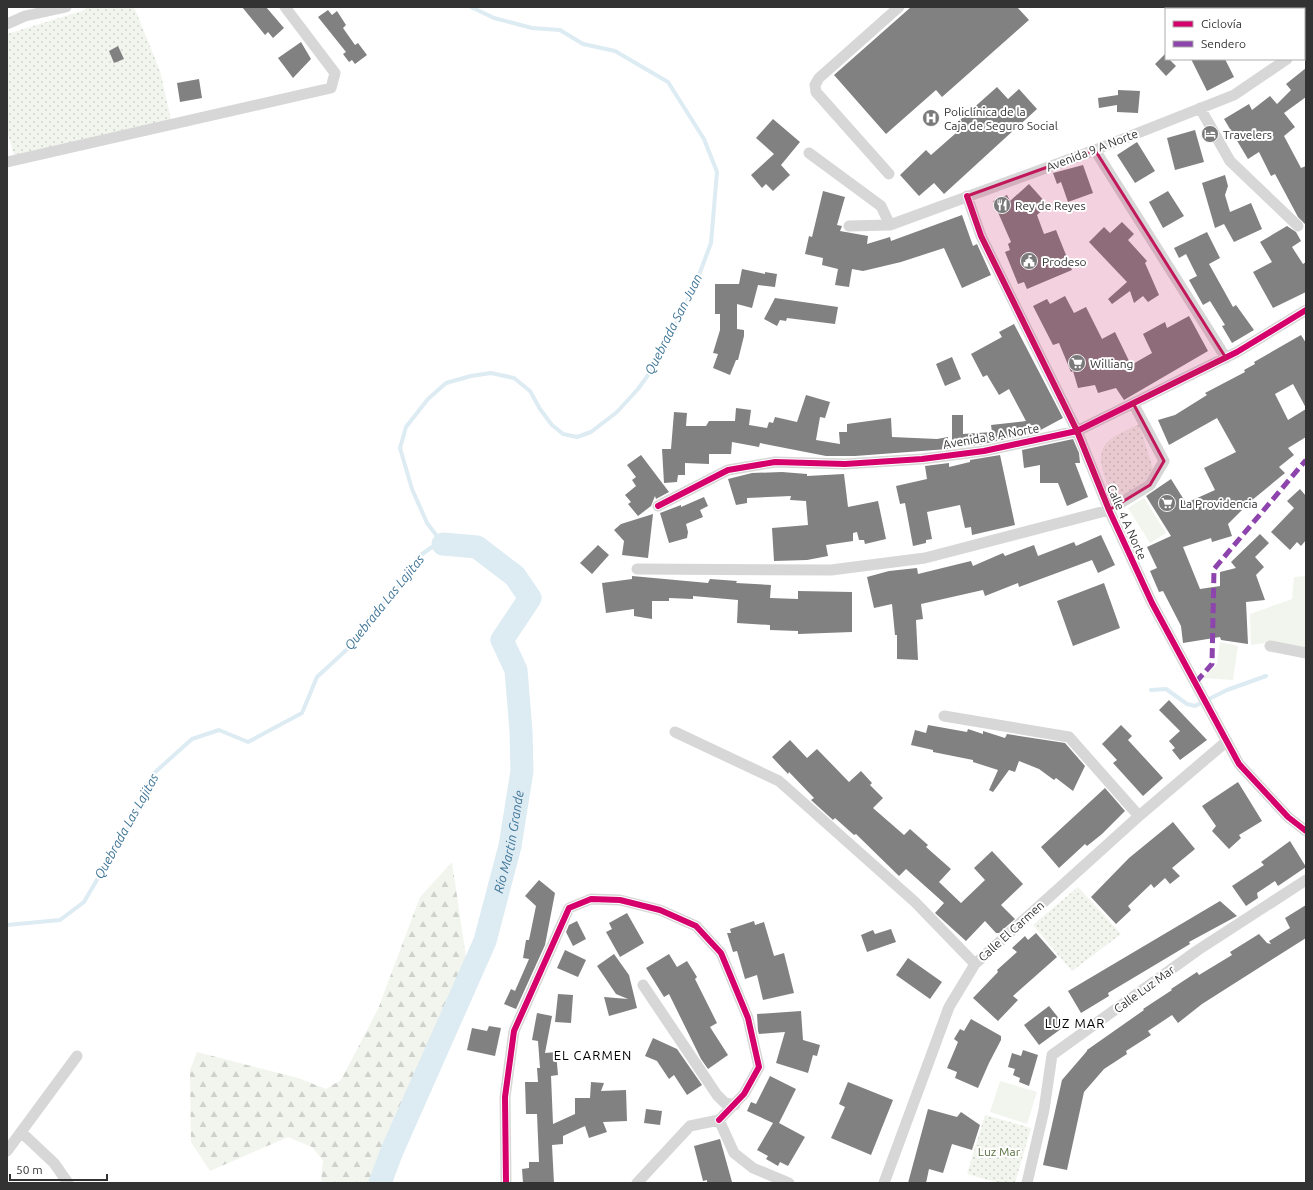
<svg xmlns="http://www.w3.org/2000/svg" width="1313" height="1190" font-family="Ubuntu,sans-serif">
	<defs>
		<pattern id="forest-firs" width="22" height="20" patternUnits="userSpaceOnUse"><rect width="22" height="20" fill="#f1f5ed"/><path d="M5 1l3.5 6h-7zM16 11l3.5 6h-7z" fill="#cfd2cc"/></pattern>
		<pattern id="park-dots" width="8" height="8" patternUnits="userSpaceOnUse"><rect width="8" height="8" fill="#f1f5ed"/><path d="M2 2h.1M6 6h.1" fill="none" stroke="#cfd2cc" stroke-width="1.8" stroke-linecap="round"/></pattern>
	</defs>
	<rect width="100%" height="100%" fill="#fff"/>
	<path fill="#f1f5ed" d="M1144,498L1166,533L1150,543L1128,508Z
		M1306,576V648L1272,642L1251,645L1250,614L1292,599L1294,577Z
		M1220,642L1238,646L1233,680L1203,678L1217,664Z
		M1000,1081L1037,1092L1027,1124L990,1112Z"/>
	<path fill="url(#forest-firs)" d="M452,862L467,964L379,1183H321L323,1160L312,1147L288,1137L210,1171L191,1142L190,1070L197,1052L298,1078L326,1089L341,1080L378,1009L420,897Z"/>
	<path fill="url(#park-dots)" d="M88,7H134L160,71L171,120L14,155L7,130V34L82,11Z
		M1139,424L1153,469L1145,486L1115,501C1108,484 1090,454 1111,439C1119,433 1130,429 1139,424Z
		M1078,887L1121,934L1072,971L1033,925Z
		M985,1115L1031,1128L1015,1183H999L967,1174Z"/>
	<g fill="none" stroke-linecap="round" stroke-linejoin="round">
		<path stroke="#ddebf3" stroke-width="4" d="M1151,690L1166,689L1187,704L1195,706L1227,690L1266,676
			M7,925L60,920L84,902L136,813L153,774L192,739L219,730L248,742L302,713L317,677L355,642L367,620L395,591L418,557L432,547L443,544L427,523L412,489L400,448L406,427L428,399L446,383L471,376L491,373L514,378L530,391L540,409L552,425L563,434L577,437L591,432L617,412L638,389L656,364L696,283L711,243L717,172L704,139L668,82L615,51L583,44L560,30L532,28L494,18L471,7"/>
		<path stroke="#ddebf3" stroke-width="23" id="s1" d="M380,1183L392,1151L485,941L510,846L522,771L521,731L516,670L502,640L530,598L515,576L477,547L443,544"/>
	</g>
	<path fill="#818181" d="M242,7H266L284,28L273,38L268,32L265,35Z
		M911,7H1017L1029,20L942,97L936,90L886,134L834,75Z
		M328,10L332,15L337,11L346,25L343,28L355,45L358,43L367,55L355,64L352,60L349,62L343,54L346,52L318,17Z
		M301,42L311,59L293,78L278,58Z
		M118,46L124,59L114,63L109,51Z
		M1165,54L1166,59H1169L1176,66L1166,76L1155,64Z
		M1191,59H1225L1234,77L1207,91Z
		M1306,68V97L1284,113L1295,127L1284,136L1301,168L1306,166V230L1305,224L1298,217L1275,174L1271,176L1259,152L1248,159L1224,119L1249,104L1252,110L1270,96L1277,104L1291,90L1286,84Z
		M199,79L202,98L180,102L177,83Z
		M997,87L1008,99L1019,89L1037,109L944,194L934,183L919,196L900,175L926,150L931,155L956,133L951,128Z
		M1118,90L1140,91L1138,113L1117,112V105L1099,108L1098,98L1118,95Z
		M773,119L800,142L781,165L790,175L773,191L766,184L762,188L751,175L774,154L756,138Z
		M1195,130L1204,162L1175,170L1167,138Z
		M1137,142L1155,171L1135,183L1117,155Z
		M1083,165L1093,193L1068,202L1061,182L1057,184L1053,173Z
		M1225,175L1228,186L1225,195L1230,212L1251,203L1262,229L1234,242L1224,224L1215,228L1202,183Z
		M1029,184L1046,203V207L1037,215L1044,234L1056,230L1072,270L1027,289L1024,282L1018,284L1005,252L1010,250L1008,244L1011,242L993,201L1007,195L1010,201Z
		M823,191L845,197L837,225L842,226L840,231L868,236L867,244L890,237L891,241L962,215L973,246L977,244L991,275L962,288L944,248L901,262L863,271L852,269L849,287L835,285L838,269L822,265L823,258L805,254L809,236L812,237Z
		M1168,191L1184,216L1163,228L1149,202Z
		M1122,222L1134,234L1128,240L1147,261L1145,263L1159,295L1148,302L1143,296L1134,303L1130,291L1112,304L1108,299L1127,282L1089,242L1104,227L1110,233Z
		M1287,226L1296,232L1301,241L1292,247L1303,264L1306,262V292L1273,308L1253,272L1272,262L1260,242Z
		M1207,232L1220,258L1209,264L1233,307L1236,305L1254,330L1232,343L1222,326L1225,325L1210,301L1203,305L1189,280L1197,276L1186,254L1179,258L1174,248Z
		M742,269L765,274V272L777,274L775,287L758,285L752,308L737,304V329L744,330V336L738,360H736L730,375L713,368L718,354L713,353L720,330V314H715V284H739Z
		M1065,296L1074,313L1086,307L1102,339L1115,332L1131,365L1152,353L1143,334L1165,322L1167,328L1189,316L1208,351L1124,400L1116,388L1098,393L1095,385L1078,388L1073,371L1071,372L1059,343L1053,345L1033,306L1047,299L1050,304Z
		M775,298L838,307L835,324L787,318L786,321L780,320L777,326L764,319Z
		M1014,324L1063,418L1035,433L983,444L970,446L952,444V415H963V434L992,432L991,425L1026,421L1009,389L999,395L987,375L983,377L971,354L1002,337L999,332Z
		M1301,335L1306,343V408L1293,384L1275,394L1288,420L1306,409V437L1288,448L1294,455L1279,467L1285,473L1251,501L1228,524L1232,536L1212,542L1211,538L1183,547L1200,589L1220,586V572L1236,568L1231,562L1260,534L1269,543L1255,557L1264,567L1256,575L1265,600L1246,602L1248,644L1221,640L1220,637L1183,643L1181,626L1163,591L1159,592L1150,571L1157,568L1147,547L1171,536L1146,496L1171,479L1186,503L1215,490L1204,468L1236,452L1217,418L1169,445L1158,420L1175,415L1207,395L1205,393L1245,372L1244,370L1255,364L1254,362Z
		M952,357L961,379L945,386L936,364Z
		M806,395L830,402L825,418L820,417L816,440L840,444L839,432H847V424L891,418L892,437L937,439L948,437V449L855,456H826L760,443L759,447L732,442L731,454H709V464L685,463V475H678L677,482L664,483L662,449H671L674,412L687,413L686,426H706L709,421H735L736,408L751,410L749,425L767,428L769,422L773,423L775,417L797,422Z
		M1073,439L1079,453L1080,463H1075L1088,497L1067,506L1058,483H1040V465L1024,468L1022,450Z
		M641,455L669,492L656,499L655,496L651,506L638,516L628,504L631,502L625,495L636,486L632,480L636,477L627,465Z
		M1000,455L1015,525L972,535L971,527L965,528L960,505L927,512L932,539L926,540V543L913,546L905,503L900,504L896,486L927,479L925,466L949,463V467L970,462V460Z
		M782,472L807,474V476L844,474L848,507L878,501L886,539L865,544L864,540H859L857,532L853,533V541L826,545L828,556L807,560L774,561L772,528L808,525L806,501L790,500L791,496L747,498V503L736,505L728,479L752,473Z
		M1300,489L1306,496V540L1301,546L1297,542L1290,550L1271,532L1294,508L1287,501Z
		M704,497L708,506L700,510L703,517L686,524L688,532L687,538L669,543L660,513L681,505V507Z
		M653,514L648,558L622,555L624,541L614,530L621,524Z
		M1101,535L1115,565L1098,573L1092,560L1019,587L1018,583L985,596L983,590L921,604L923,619L916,620L918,660L897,659V635H895L892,604L874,608L867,577L889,571L917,568L918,574L971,561L973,566L1003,553L1005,556L1034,545L1038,556L1074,542L1076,546Z
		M598,545L609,555L592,574L580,563Z
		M632,576L708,583L710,579L737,581L736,583L771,585L770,598L798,599V591L852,592V632L798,634V631L770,630V625L737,623L738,600L693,596V599L669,598V601H652V619L634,616V609L606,613L602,583L632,579Z
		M1104,583L1120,628L1073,646L1057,601Z
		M1169,700L1207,740L1180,760L1172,750L1175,748L1169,741L1180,731L1159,710Z
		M928,725L967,732L968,729L983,734V731L1005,738L1007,734L1065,743L1085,766L1073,791L1056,778L1054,780L1039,769L1019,761L1015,772L1009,770L993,792L989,790L998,770L973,762V760L933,752V750L911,745L915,730L926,733Z
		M1121,725L1132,736L1128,740L1163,778L1143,796L1113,763L1117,760L1102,744Z
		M790,740L807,758L817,749L849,782L861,771L872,783L870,785L883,798L873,808L904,835L910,829L928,845L926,847L951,869L939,882L961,903L985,880L974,868L992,851L1023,884L1001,905L1015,919L999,933H996L985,921L966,941L935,913L944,903L906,869L899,876L856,834L854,835L835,818L833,820L811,800L814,798L789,772L788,774L772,757Z
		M1238,782L1262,821L1239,835L1241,838L1229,849L1212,831L1216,826L1202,806Z
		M1105,788L1125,811L1102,834L1087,846L1085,844L1059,868L1041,847Z
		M1173,822L1195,849L1172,868L1180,876L1170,884L1165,878L1154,888L1151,884L1128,906L1131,910L1116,924L1091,897L1129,858Z
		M1290,841L1306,867L1278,886L1275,881L1257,893L1258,898L1246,906L1232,886L1264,865L1261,862Z
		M539,880L555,893L545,945L516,1009L504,1004L511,989L515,991L529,959L523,958L526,940H529L536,906L525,896Z
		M1220,901L1237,916L1189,942L1190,944L1108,993L1109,996L1081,1013L1068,991Z
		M1306,905V938L1202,1004L1178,1023L1172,1015L1148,1031L1151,1035L1126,1051L1127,1054L1104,1069L1084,1092L1067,1170L1043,1165L1062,1080L1087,1051V1050L1144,1010L1143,1009L1172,990L1171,989L1197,972L1199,975L1232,955L1230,952L1259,934L1267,943L1271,944L1269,941L1290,928L1285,918Z
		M627,913L644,943L620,957L606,932L612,929L609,923Z
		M577,921L586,939L573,946L566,932L569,925Z
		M754,921L755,925L764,922L774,956L784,953L794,993L763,1000L757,975L745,979L737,951L733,952L727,933H731L730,929Z
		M891,929L896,942L867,952L861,935L873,930L875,934Z
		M1036,933L1057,957L1013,996L1018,1000L998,1021L973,998L998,972L997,970L1017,952L1012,948L1025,936L1028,940Z
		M565,950L586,960L578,977L557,968Z
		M614,954L629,975L637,1008L609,1016L604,997L628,999L616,994L597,966Z
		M669,954L677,967L687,961L697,977L695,979L717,1023L710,1027L728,1055L708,1069L701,1059L669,994L664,997L646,968Z
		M908,958L942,982L930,999L896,975Z
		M558,994L573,995L571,1023L555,1022Z
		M1049,1006L1065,1026L1039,1045L1024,1025Z
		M801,1011L803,1040L820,1045L817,1056L813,1055L808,1073L776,1063L785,1032L759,1034L758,1031L757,1014Z
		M537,1013L552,1016L545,1053L556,1052L558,1075L551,1076L553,1124L575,1114V1098H590L591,1082L604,1083L601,1091L626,1090L627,1121L603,1122L607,1132L589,1138L585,1126L563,1136V1144L552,1145L554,1183H523L522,1169L529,1168V1162H539L537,1114H526L525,1082H538L537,1068H540L538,1041L532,1040Z
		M971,1019L1001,1036V1040L989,1063L978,1088L955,1078L957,1072L947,1068L958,1042L954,1039L960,1029L964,1031Z
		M489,1026L501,1028L495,1056L467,1050L472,1028L487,1031Z
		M653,1038L677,1049L702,1085L687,1095L674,1075L669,1079L657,1061L645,1056Z
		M1023,1050L1038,1055L1029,1086L1019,1082L1020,1078L1013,1075L1015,1069L1008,1067L1012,1053L1021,1056Z
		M770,1076L796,1089L779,1123L805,1137L788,1166L780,1162L778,1166L766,1159L768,1156L757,1150L773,1123L747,1111L751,1102L756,1104Z
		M848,1082L893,1100L871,1155L831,1138L845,1107L839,1104Z
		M646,1109L662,1111L660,1125L644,1123Z
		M928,1109L957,1117L961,1112L980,1125L972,1150L952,1144L943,1173L929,1169L926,1183H908Z
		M720,1139L732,1182L707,1183V1180L703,1181L694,1146Z"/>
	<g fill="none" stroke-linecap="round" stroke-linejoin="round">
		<path stroke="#d7d7d7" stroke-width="11" d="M7,24L25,16L66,7
			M1304,47L1306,46
			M1200,108L1230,161L1298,226
			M1095,150L1226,358
			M809,153L881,206L890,225
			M7,162L331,88L335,73L285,7
			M889,174L816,92L815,85L819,78L899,7
			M967,196L981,236L1077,431L1109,510L1152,603L1239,764L1288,817L1306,831
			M849,226L890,225L1095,150L1234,95L1287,59
			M658,506L728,470L775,462L845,464L922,459L984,451L1077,431L1237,352L1306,310
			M637,569L831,570L925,558L1109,510L1150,485L1164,461L1133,403
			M1270,646L1306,653
			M944,716L1069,737L1139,816
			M675,732L779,781L915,902L975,964
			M643,985L717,1095L725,1103L735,1105
			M21,1132L54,1163L68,1183
			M7,1151L77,1056
			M506,1183L505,1097L514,1031L569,908L591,899L620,900L660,910L696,926L721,953L748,1018L759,1067L744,1094L719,1120
			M637,1183L690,1126L719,1120L734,1153L753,1168L789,1183
			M884,1183L949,1007L975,964L1139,816L1227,741
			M1027,1183L1044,1110L1052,1055L1198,950L1306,880"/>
		<path stroke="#8e44ad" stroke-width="5" stroke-dasharray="10 5" stroke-linecap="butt" d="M1196,682L1212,664L1214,569L1306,460"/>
		<g stroke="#fff" stroke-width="8">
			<path id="cycleway" d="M967,196L981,236L1077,431L1109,510L1152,603L1239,764L1288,817L1306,831
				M658,506L728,470L775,462L845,464L922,459L984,451L1077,431L1237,352L1306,310
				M506,1183L505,1097L514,1031L569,908L591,899L620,900L660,910L696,926L721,953L748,1018L759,1067L744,1094L719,1120"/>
		</g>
		<use href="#cycleway" stroke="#d6006c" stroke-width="6"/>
	</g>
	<path fill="#c2185b" fill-opacity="0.2" stroke="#c2185b" stroke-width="3" stroke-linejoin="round" d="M1095,150L1226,358L1133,403L1164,461L1150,485L1109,510L1077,431L981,236L967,196Z"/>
	<defs>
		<g id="hospital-disc" transform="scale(0.9)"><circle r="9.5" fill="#7a7a7a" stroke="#fff"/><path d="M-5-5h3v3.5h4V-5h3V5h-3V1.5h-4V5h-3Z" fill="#fff"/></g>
		<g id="hotel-disc" transform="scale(0.9)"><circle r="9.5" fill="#7a7a7a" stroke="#fff"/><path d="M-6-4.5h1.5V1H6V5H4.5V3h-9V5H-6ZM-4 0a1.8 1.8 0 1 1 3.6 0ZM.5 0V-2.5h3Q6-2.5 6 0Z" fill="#fff"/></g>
		<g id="restaurant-disc" transform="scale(0.9)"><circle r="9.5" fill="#7a7a7a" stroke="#fff"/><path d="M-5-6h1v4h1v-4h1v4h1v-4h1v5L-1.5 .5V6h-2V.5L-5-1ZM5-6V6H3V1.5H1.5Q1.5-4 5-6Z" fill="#fff"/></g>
		<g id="civic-disc" transform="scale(0.9)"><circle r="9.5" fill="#7a7a7a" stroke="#fff"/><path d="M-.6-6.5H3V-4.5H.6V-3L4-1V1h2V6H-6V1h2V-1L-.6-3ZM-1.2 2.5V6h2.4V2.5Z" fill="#fff"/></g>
		<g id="supermarket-disc" transform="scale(0.9)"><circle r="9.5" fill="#7a7a7a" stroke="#fff"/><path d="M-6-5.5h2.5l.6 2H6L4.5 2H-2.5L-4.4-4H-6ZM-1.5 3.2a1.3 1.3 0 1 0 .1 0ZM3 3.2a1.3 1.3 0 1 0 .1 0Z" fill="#fff"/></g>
	</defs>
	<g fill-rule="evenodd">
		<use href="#hospital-disc" x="931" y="118"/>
		<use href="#hotel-disc" x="1210" y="134"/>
		<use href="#restaurant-disc" x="1002" y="205"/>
		<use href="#civic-disc" x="1029" y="261"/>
		<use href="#supermarket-disc" x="1077" y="363"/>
		<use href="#supermarket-disc" x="1167" y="503"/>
	</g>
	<g text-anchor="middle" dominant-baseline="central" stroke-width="4" stroke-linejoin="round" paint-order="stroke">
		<g font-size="12" fill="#333" stroke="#fff" text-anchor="start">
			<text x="944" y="111">Policlínica de la<tspan x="944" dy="14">Caja de Seguro Social</tspan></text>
			<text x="1223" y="134">Travelers</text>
			<text x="1015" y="205">Rey de Reyes</text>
			<text x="1042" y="261">Prodeso</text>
			<text x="1090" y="363">Williang</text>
			<text x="1180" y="503">La Providencia</text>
		</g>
		<g font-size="12" fill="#333" stroke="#fff">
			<text transform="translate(1092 150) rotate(-21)">Avenida 9 A Norte</text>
			<text transform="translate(991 436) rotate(-10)">Avenida 8 A Norte</text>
			<text transform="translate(1127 522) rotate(66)">Calle 4 A Norte</text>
			<text transform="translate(1011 931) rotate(-42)">Calle El Carmen</text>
			<text transform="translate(1144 989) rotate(-36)">Calle Luz Mar</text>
		</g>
		<g font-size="12" fill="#56703f" stroke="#fff">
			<text x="999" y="1151">Luz Mar</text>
		</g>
		<g font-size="13" font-style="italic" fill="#3f7597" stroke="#fff">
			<text transform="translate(673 324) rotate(-63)">Quebrada San Juan</text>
			<text transform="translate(384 602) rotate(-51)">Quebrada Las Lajitas</text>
			<text transform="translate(126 826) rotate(-61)">Quebrada Las Lajitas</text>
			<text stroke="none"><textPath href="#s1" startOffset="366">Río Martin Grande</textPath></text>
		</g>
		<g font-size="13" letter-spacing="1" fill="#000" stroke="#fff">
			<text x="1075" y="1023">LUZ MAR</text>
			<text x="593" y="1055">EL CARMEN</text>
		</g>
	</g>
	<rect width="1313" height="1190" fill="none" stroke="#333333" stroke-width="16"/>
	<rect x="1165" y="8" width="140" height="52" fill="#ffffff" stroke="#adadad"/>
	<rect x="1173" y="21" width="20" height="6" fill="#d6006c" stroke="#adadad"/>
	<text x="1201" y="28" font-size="12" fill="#333333">Ciclovía</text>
	<rect x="1173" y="41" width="20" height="6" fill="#8e44ad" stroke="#adadad"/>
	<text x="1201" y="48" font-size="12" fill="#333333">Sendero</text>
	<path d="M10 1174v6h97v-6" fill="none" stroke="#333333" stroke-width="2"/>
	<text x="16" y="1174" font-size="12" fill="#333333" stroke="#ffffff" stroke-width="3" paint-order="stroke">50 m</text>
</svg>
